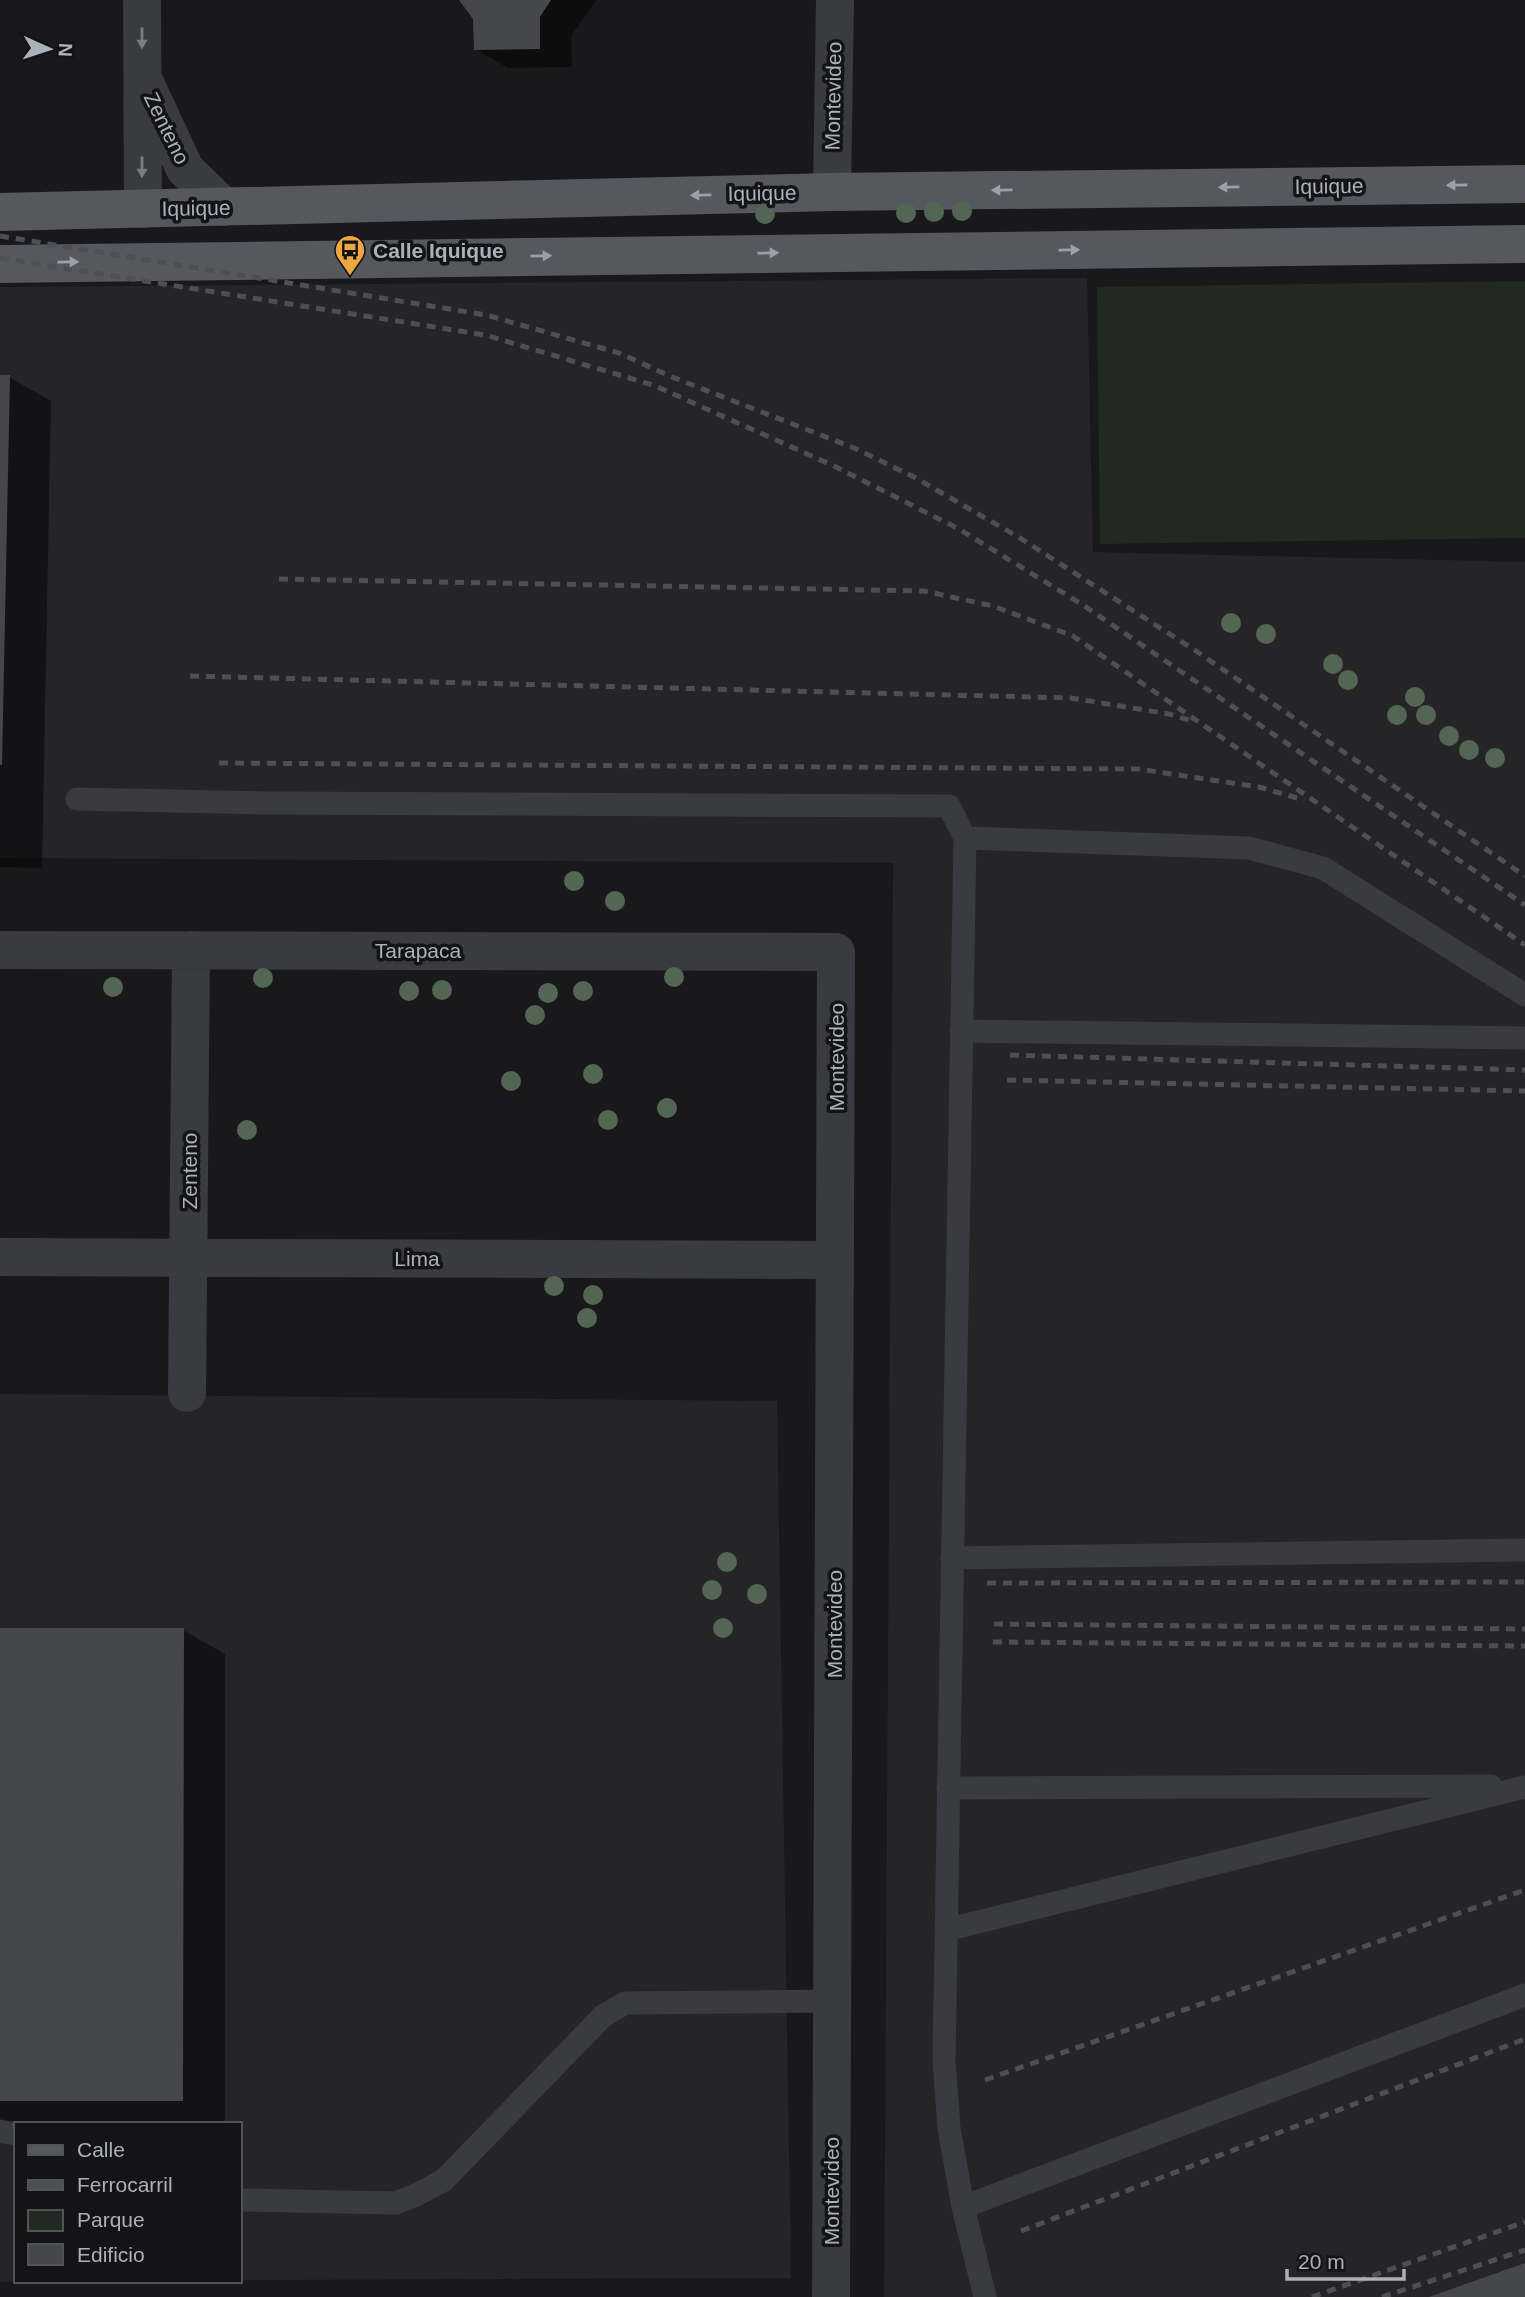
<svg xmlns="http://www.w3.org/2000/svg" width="1525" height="2297" font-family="Arial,sans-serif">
	<rect width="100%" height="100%" fill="#19191b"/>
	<path fill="#252528" d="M1087,278L1093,552L1525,562V2297H884L893,863L0,858V287Z
		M0,1394L777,1401L791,2278L240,2280V2124H16V2281H74L0,2282Z"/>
	<path fill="#212921" d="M1525,281V538L1100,544L1097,287Z"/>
	<path fill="#0007" d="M461,0H597L571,36L572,67L508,68L475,49L474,18Z
		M0,377H9L51,401L42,868L0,867Z
		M0,1630H183L225,1654V2124H0Z"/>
	<path fill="#45474b" d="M459,0H551L540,17V49L474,50L473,19Z
		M0,375H10L2,765H0Z
		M0,1628H184L183,2101H0Z
		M1525,2263V2297H1429Z"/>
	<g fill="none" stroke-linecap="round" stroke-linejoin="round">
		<path stroke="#3a3b40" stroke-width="23" d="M77,799L265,803L949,806L965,838L944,2060L949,2128L963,2207L985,2297
			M965,838L1249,848L1323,868L1525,995
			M961,1031L1525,1038
			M952,1558L1525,1550
			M948,1788L1491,1786
			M946,1930L1525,1787
			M0,2131L16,2134
			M240,2200L396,2203L416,2195L444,2180L603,2016L625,2003L832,2001
			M963,2207L1525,1995"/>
		<path stroke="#3a3b40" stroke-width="38" d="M142,0L143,209
			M146,85L185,169L224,207
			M832,192L835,0
			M0,950L836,952L831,2297
			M0,1257L835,1260
			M187,1393L191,950"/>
		<path stroke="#56585f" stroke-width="38" d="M0,212L832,192L1525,184
			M0,264L1525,244"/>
		<path stroke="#4d4f55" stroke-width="5" stroke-dasharray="9 7" stroke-linecap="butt" d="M0,236L486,315L619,353L672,377L854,448L914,477L1020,538L1193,649L1525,876
			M0,258L485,335L653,385L834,466L959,529L1083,605L1525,905
			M279,579L924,591L993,606L1073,636L1525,945
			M190,676L1071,698L1169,714L1189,720
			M219,763L1138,769L1259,787L1304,800
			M1010,1055L1525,1070
			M1007,1080L1525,1091
			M987,1583L1525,1582
			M994,1624L1525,1629
			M993,1642L1525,1646
			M985,2080L1525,1890
			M1021,2231L1525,2039
			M1312,2297L1525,2222
			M1382,2297L1525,2250"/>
	</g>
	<g fill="#536654">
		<circle cx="962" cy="211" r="10"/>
		<circle cx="934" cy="212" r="10"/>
		<circle cx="906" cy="213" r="10"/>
		<circle cx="765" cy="214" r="10"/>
		<circle cx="1231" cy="623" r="10"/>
		<circle cx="1266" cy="634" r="10"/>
		<circle cx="1333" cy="664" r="10"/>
		<circle cx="1348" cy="680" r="10"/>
		<circle cx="1415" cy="697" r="10"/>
		<circle cx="1397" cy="715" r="10"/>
		<circle cx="1426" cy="715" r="10"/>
		<circle cx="1449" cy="736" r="10"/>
		<circle cx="1469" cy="750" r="10"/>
		<circle cx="1495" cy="758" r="10"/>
		<circle cx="574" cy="881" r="10"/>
		<circle cx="615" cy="901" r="10"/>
		<circle cx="674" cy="977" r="10"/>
		<circle cx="263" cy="978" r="10"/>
		<circle cx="113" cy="987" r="10"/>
		<circle cx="442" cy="990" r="10"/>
		<circle cx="409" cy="991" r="10"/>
		<circle cx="583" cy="991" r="10"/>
		<circle cx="548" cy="993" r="10"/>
		<circle cx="535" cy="1015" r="10"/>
		<circle cx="593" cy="1074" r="10"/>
		<circle cx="511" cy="1081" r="10"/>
		<circle cx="667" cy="1108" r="10"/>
		<circle cx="608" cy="1120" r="10"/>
		<circle cx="247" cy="1130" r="10"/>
		<circle cx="554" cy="1286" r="10"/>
		<circle cx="593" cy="1295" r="10"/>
		<circle cx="587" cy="1318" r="10"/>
		<circle cx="727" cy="1562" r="10"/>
		<circle cx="712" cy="1590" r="10"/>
		<circle cx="757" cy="1594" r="10"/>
		<circle cx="723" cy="1628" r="10"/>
	</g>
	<defs><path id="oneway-solid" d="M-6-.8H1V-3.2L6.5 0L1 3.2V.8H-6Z" transform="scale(1.75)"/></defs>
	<g fill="#787c83">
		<use href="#oneway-solid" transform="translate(142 38) rotate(90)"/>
		<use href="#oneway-solid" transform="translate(142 167) rotate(90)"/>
	</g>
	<g fill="#9a9fa8">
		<use href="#oneway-solid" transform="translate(1457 185) rotate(179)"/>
		<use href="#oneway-solid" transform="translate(1229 187) rotate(179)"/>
		<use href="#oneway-solid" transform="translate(1002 190) rotate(179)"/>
		<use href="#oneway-solid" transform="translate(701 195) rotate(179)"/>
		<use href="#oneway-solid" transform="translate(1069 250) rotate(-1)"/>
		<use href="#oneway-solid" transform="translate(768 253) rotate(-1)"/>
		<use href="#oneway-solid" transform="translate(541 256) rotate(-1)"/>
		<use href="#oneway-solid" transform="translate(68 262) rotate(-1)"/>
	</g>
	<defs>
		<g id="bus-pin" transform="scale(1.575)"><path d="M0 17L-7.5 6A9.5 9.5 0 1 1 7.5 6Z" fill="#eea73d" stroke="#141416"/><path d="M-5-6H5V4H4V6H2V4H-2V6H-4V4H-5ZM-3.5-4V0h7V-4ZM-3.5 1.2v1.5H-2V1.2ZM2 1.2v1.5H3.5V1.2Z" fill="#111"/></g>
	</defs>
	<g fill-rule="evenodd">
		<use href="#bus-pin" x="350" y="250"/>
	</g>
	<g text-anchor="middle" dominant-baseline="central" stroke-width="7" stroke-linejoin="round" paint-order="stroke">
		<g font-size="21" fill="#abb1ba" stroke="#141416">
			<text transform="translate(833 96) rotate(-89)">Montevideo</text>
			<text transform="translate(167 128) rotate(64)">Zenteno</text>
			<text transform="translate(1329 186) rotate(-1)">Iquique</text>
			<text transform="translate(762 193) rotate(-1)">Iquique</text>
			<text transform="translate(196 208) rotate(-1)">Iquique</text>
			<text x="418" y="950">Tarapaca</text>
			<text transform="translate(836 1057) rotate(-90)">Montevideo</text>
			<text transform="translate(189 1171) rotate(-90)">Zenteno</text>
			<text x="417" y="1258">Lima</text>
			<text transform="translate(834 1624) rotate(-90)">Montevideo</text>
			<text transform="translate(831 2191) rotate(-90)">Montevideo</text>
		</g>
		<g font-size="21" font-weight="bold" fill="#abb1ba" stroke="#141416" text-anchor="start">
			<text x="373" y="250">Calle Iquique</text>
		</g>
	</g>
	<rect x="14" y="2122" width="228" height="161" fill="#141416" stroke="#505358" stroke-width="2"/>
	<rect x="28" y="2145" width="35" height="10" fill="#56585f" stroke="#505358" stroke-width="2"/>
	<text x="77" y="2157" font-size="21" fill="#abb1ba">Calle</text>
	<rect x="28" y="2180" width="35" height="10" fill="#4d4f55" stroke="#505358" stroke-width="2"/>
	<text x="77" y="2192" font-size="21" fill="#abb1ba">Ferrocarril</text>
	<rect x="28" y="2210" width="35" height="21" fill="#212921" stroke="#505358" stroke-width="2"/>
	<text x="77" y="2227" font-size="21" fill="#abb1ba">Parque</text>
	<rect x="28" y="2244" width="35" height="21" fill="#45474b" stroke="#505358" stroke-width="2"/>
	<text x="77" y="2262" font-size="21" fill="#abb1ba">Edificio</text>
	<g transform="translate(49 49) rotate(93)" stroke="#141416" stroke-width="5" paint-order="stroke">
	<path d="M0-5L12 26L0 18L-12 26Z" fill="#abb1ba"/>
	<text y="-10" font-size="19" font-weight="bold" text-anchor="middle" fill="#abb1ba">N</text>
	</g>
	<path d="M1287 2269v10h117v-10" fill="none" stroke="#abb1ba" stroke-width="3.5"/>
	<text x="1298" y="2269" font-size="21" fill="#abb1ba" stroke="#141416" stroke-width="5" paint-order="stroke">20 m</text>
</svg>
